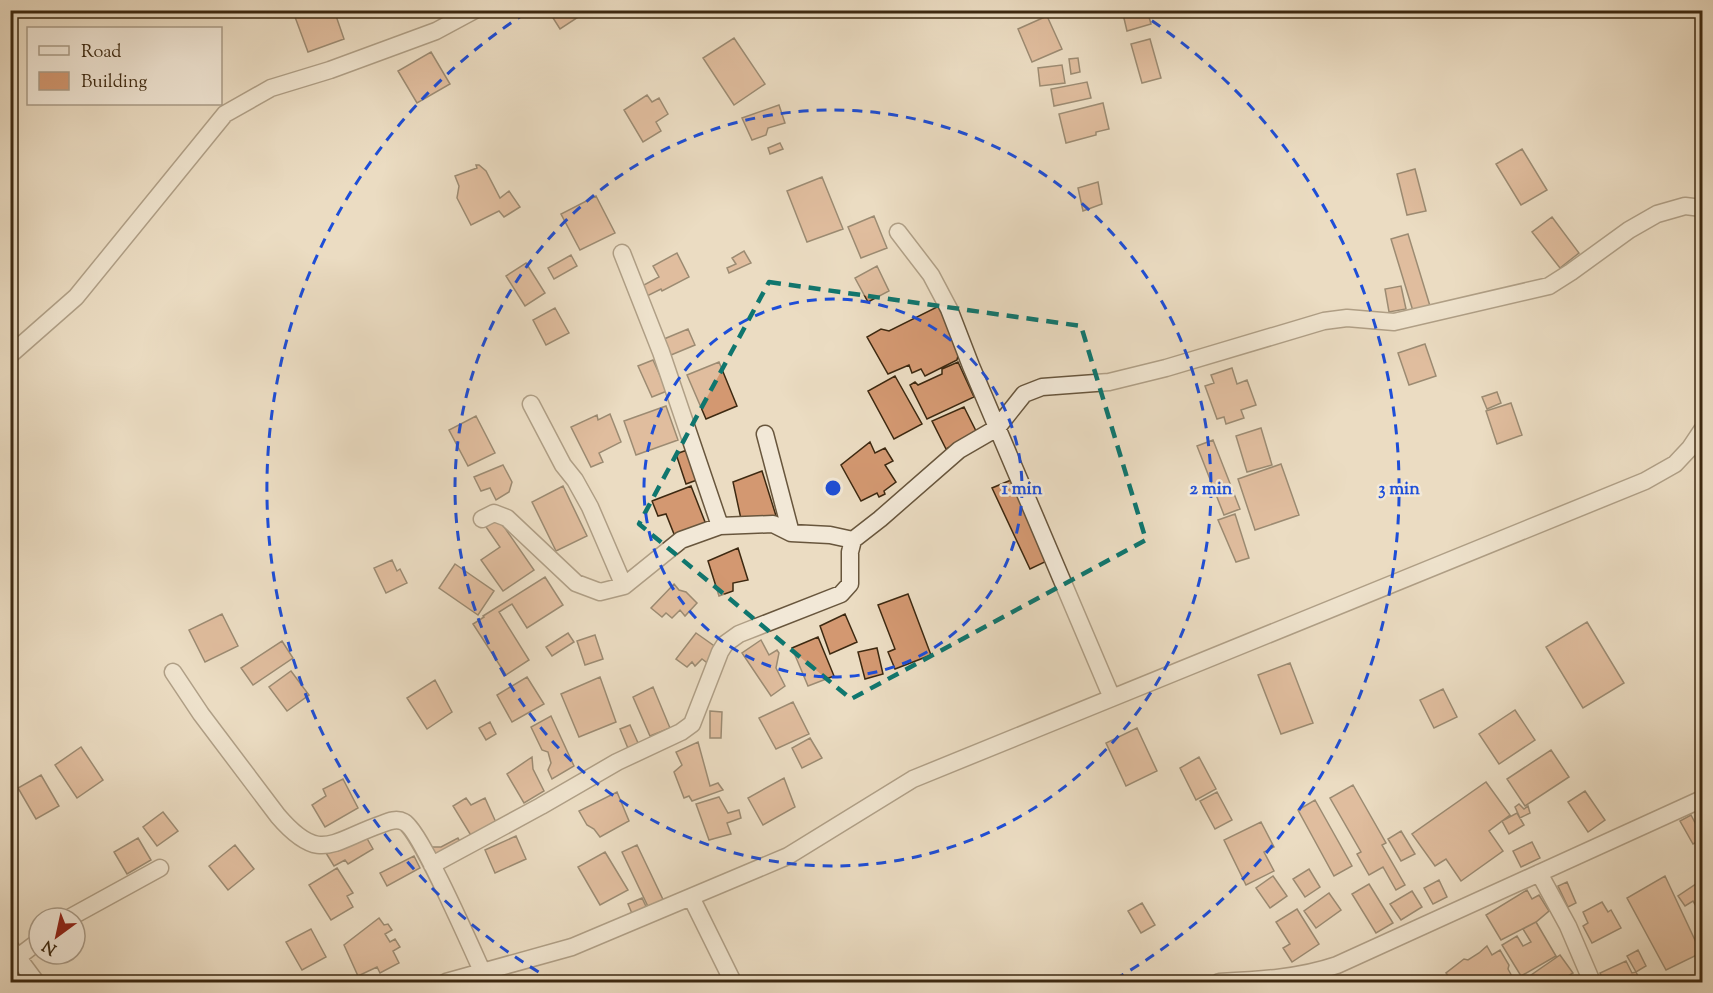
<svg xmlns="http://www.w3.org/2000/svg" width="1713" height="993" font-family="'Sorts Mill Goudy',serif">
	<rect width="100%" height="100%" fill="#ebdcc2"/>
	<filter id="stains"><feTurbulence type="fractalNoise" baseFrequency=".00333" numOctaves="4"/><feColorMatrix values="0 0 0 0 .2 0 0 0 0 .09 0 0 0 0 .02 0 0 0 .5 -.17"/></filter>
	<radialGradient id="worn" r=".72"><stop offset=".6" stop-color="#630" stop-opacity="0"/><stop offset="1" stop-color="#630" stop-opacity=".3"/></radialGradient>
	<path fill="#d39871" stroke="#3d2911" stroke-width="1.5" d="M313,10H334L344,39L308,52L295,17Z
		M548,10H589L560,29Z
		M1122,10H1147L1151,24L1127,31Z
		M1047,16L1062,49L1032,62L1018,29Z
		M734,38L765,84L734,105L703,58Z
		M1150,39L1161,78L1142,83L1131,44Z
		M431,52L450,84L417,103L398,71Z
		M1078,58L1080,72L1071,74L1069,59Z
		M1062,65L1065,83L1040,86L1038,68Z
		M1087,82L1091,98L1054,106L1051,89Z
		M647,95L652,102L659,98L668,114L656,122L661,131L643,142L624,110Z
		M1103,103L1109,129L1096,132V135L1066,143L1059,114Z
		M779,105L785,123L768,128L766,135L752,140L742,118Z
		M780,143L783,149L770,154L768,148Z
		M1522,149L1547,190L1521,205L1496,164Z
		M476,165H479L486,171L500,198L509,191L520,207L504,217L499,211L471,225L457,198L459,186L455,176L477,168Z
		M1415,169L1426,211L1407,215L1397,174Z
		M822,177L843,229L807,242L787,191Z
		M1098,182L1102,204L1083,211L1078,188Z
		M596,196L615,233L580,250L561,214Z
		M874,216L887,248L861,258L848,227Z
		M1552,217L1579,253L1560,268L1532,232Z
		M1408,234L1430,306L1413,311L1391,239Z
		M744,251L751,263L729,273L727,268L736,264L732,258Z
		M677,253L689,277L662,291L661,289L647,296L642,286L659,277L653,266Z
		M571,255L577,266L554,279L548,268Z
		M526,263L545,293L525,306L506,276Z
		M877,266L889,291L868,302L855,278Z
		M1401,286L1406,309L1389,312L1385,289Z
		M945,303L961,343L957,360L925,376L921,369L912,373L909,365L888,374L867,337L881,329L889,331Z
		M555,308L569,333L546,345L533,320Z
		M688,329L695,345L671,355L664,339Z
		M1425,344L1436,376L1409,385L1398,353Z
		M653,360L667,391L652,397L638,366Z
		M719,362L737,406L706,419L687,375Z
		M958,362L974,397L927,419L910,385L915,382L918,385L942,374V369Z
		M1232,368L1237,384L1247,380L1256,405L1241,410L1244,418L1226,424L1224,417L1217,419L1205,386L1214,383L1211,375Z
		M895,376L922,424L894,439L868,391Z
		M1497,392L1501,403L1487,409L1482,397Z
		M1511,403L1522,435L1497,444L1486,411Z
		M666,406L678,440L636,455L624,421Z
		M964,407L977,433L946,449L932,421Z
		M610,414L621,442L599,453L603,462L591,467L571,427L597,415L598,420Z
		M476,416L495,453L468,466L449,430Z
		M1261,428L1272,465L1247,472L1236,436Z
		M1213,440L1240,509L1224,515L1197,446Z
		M870,442L875,453L885,448L893,461L885,465L896,482L884,491L885,494L879,497L877,493L861,501L841,465Z
		M687,450L697,480L686,484L676,454Z
		M1281,464L1299,515L1255,530L1238,479Z
		M503,465L512,482L509,492L496,500L490,488L481,491L474,477Z
		M762,471L777,519H741L733,482Z
		M1011,480L1049,560L1030,569L992,488Z
		M563,486L587,536L556,551L532,502Z
		M691,486L707,527L676,539L666,514L658,516L652,501Z
		M1235,514L1249,558L1236,562L1218,520Z
		M498,518L534,570L503,591L481,560L500,547L486,527Z
		M738,548L748,580L733,583V591L719,596L708,561Z
		M392,560L397,571L400,569L407,583L386,593L374,568Z
		M455,564L494,591L478,615L439,588Z
		M545,577L563,605L527,628L512,604L499,612L529,660L506,675L473,624L484,617L483,616Z
		M674,584L679,590L686,592L697,603L685,616L680,610L672,618L666,613L662,617L651,608Z
		M908,594L931,655L895,669L888,652L895,649L878,605Z
		M222,614L238,646L205,662L189,630Z
		M845,614L857,642L830,654L820,626Z
		M1587,622L1624,683L1583,708L1546,647Z
		M568,633L574,642L552,656L546,647Z
		M696,633L720,650L710,665L702,659L695,666L692,662L687,667L676,659Z
		M595,635L603,659L585,665L577,641Z
		M818,637L834,676L808,686L792,648Z
		M761,640L769,655L777,650L779,653L776,668L785,686L771,696L742,653Z
		M282,641L293,658L253,685L241,668Z
		M877,648L883,674L865,679L858,652Z
		M1290,663L1313,723L1281,734L1258,675Z
		M291,671L309,695L287,711L269,687Z
		M527,677L544,704L512,722L497,695Z
		M600,677L616,722L579,737L561,694Z
		M435,680L452,712L427,729L407,698Z
		M653,687L670,728L650,736L633,697Z
		M1443,689L1457,717L1434,728L1420,700Z
		M793,702L809,734L776,749L759,718Z
		M1515,710L1535,740L1499,764L1479,734Z
		M710,711L722,712L721,738H710Z
		M551,716L574,766L552,779L548,770L551,763L548,752L542,750L531,727Z
		M490,722L496,734L486,740L479,728Z
		M630,725L643,754L632,758L620,729Z
		M1137,728L1157,771L1126,786L1106,743Z
		M810,738L822,758L802,768L792,748Z
		M698,742L710,786L718,783L723,790L692,801L689,796L684,798L674,772L682,765L676,752Z
		M81,747L103,780L77,798L55,765Z
		M1551,750L1569,777L1525,806L1507,779Z
		M532,757L533,769L544,791L524,803L507,774Z
		M1199,757L1216,789L1196,800L1180,768Z
		M41,775L59,806L36,819L18,788Z
		M784,778L795,807L763,825L748,798Z
		M343,779L358,808L325,827L312,805L326,796L323,789Z
		M1486,782L1510,815L1489,831L1503,851L1461,881L1446,859L1435,866L1412,834Z
		M1353,785L1386,843L1382,845L1405,885L1396,890L1383,867L1369,875L1357,854L1361,852L1330,798Z
		M1585,791L1605,820L1588,832L1568,802Z
		M617,792L629,821L600,837L594,829L587,825L579,811Z
		M1217,792L1232,820L1215,829L1200,801Z
		M719,797L728,813L739,810L741,818L727,823L731,834L709,840L696,804Z
		M466,798L471,805L485,798L498,827L475,842L453,806Z
		M1315,800L1352,866L1334,876L1298,810Z
		M1519,804L1524,809L1528,806L1530,813L1520,818L1515,807Z
		M163,812L178,831L157,846L143,827Z
		M1517,813L1524,825L1509,834L1502,821Z
		M1691,815L1702,836V839L1693,844L1680,821Z
		M1261,822L1274,847L1264,852L1274,871L1246,885L1224,840Z
		M1401,831L1415,854L1401,861L1388,839Z
		M365,835L373,849L348,864L345,860L334,866L326,853L336,847L338,851Z
		M516,836L526,859L495,873L485,850Z
		M138,838L151,860L127,874L114,852Z
		M458,838L463,847L438,860L431,847H441Z
		M1532,842L1540,858L1521,867L1513,851Z
		M235,845L254,869L228,890L209,866Z
		M637,845L668,910L653,917L622,852Z
		M605,852L628,890L600,905L578,867Z
		M414,856L420,868L387,886L380,873Z
		M337,868L353,893L347,896L353,907L331,920L309,885Z
		M1309,869L1320,887L1305,897L1293,879Z
		M1273,876L1287,896L1270,908L1256,888Z
		M1665,876L1701,953L1666,970L1627,898Z
		M1439,880L1447,897L1433,904L1424,888Z
		M1702,880V916L1693,901L1685,906L1678,896Z
		M1567,882L1576,903L1568,907L1558,886Z
		M1369,884L1393,923L1376,933L1352,894Z
		M1527,890L1532,899L1539,895L1549,911L1536,922L1501,940L1486,915Z
		M1412,891L1422,907L1401,920L1390,904Z
		M1329,893L1341,910L1316,928L1304,911Z
		M642,898L651,917L636,923L628,904Z
		M1602,902L1608,912L1611,910L1621,928L1592,943L1583,926L1588,923L1583,912Z
		M1142,903L1155,925L1141,933L1128,911Z
		M1297,909L1319,944L1292,962L1283,948L1290,944L1276,922Z
		M379,918L384,925L388,924L392,930L385,934L390,942L395,939L400,947L393,951L399,963L380,973L377,967L358,976L344,945Z
		M1536,922L1556,956L1521,976L1502,945L1517,936L1523,946L1531,942L1523,929Z
		M311,929L326,957L302,970L286,942Z
		M1487,946L1492,955L1500,950L1509,965L1508,969L1515,982L1500,981L1453,982L1446,973L1464,959L1468,960L1479,953Z
		M1638,950L1646,966L1636,972L1627,956Z
		M1560,955L1573,973L1559,982H1521Z
		M1626,961L1632,973L1636,972L1641,982H1605L1600,973Z"/>
	<g fill="none" stroke-linecap="round" stroke-linejoin="round">
		<g stroke="#68563d" stroke-width="19">
			<path id="street" d="M898,232L931,275L949,309L971,366L1112,698
				M622,253L661,352L720,526
				M10,355L76,297L225,114L271,88L330,70L436,31L475,10
				M531,404L563,465L575,480L590,507L624,586
				M765,434L791,533
				M482,519L494,513L507,518L576,583L600,592L624,586L681,540L720,526L773,524L791,533L830,535L853,540
				M173,672L201,714L278,816C320,865 332,841 382,824C389,821 397,818 404,822C419,828 472,949 482,971
				M432,865L541,806L617,762L681,732L692,724L720,652L725,644L739,634L841,594L850,584V552L853,540L880,519L959,450L997,428L1024,394L1042,387L1109,382L1166,368L1324,321L1347,318L1394,322L1549,286L1571,272L1629,230L1657,214L1685,206L1702,208
				M1539,873L1568,926L1592,982
				M691,897L733,982
				M69,918L160,868
				M10,947L36,982
				M18,957L39,941
				M446,982L572,947L788,856L913,779L1645,481L1675,464L1690,448L1702,430
				M1219,982C1259,980 1299,978 1337,965L1702,799"/>
		</g>
		<use href="#street" stroke="#f2e8d7" stroke-width="16"/>
	</g>
	<path d="M0 0H1713V993H0ZM769,282L1081,326L1146,540L851,699L639,524Z" fill="#ebdcc2" fill-opacity=".55" fill-rule="evenodd"/>
	<path fill="none" stroke="#0f766e" stroke-width="4.5" stroke-dasharray="12 8" stroke-linejoin="round" d="M769,282L1081,326L1146,540L851,699L639,524Z"/>
	<g fill="none" stroke="#1d4ed8" stroke-width="3" stroke-dasharray="10 8">
		<circle cx="833" cy="488" r="189"/>
		<circle cx="833" cy="488" r="378"/>
		<path d="M554 981A566 566 0 0 1 529 11M1137 11A566 566 0 0 1 1112 981"/>
	</g>
	<circle cx="833" cy="488" r="9" fill="#1d4ed8" stroke="#f2e8d7" stroke-width="3"/>
	<g font-size="18" text-anchor="middle" font-weight="bold" fill="#1d4ed8" stroke="#f2e8d7" stroke-width="5" stroke-linejoin="round" paint-order="stroke">
		<text x="1022" y="494">1 min</text>
		<text x="1211" y="494">2 min</text>
		<text x="1399" y="494">3 min</text>
	</g>
	<rect width="1713" height="993" fill="none" stroke="#ebdcc2" stroke-width="36"/>
	<rect x="12" y="12" width="1689" height="969" fill="none" stroke="#3d2911" stroke-width="3"/>
	<rect x="18" y="18" width="1677" height="957" fill="none" stroke="#3d2911" stroke-width="1.5"/>
	<rect x="27" y="27" width="195" height="78" fill="#f2e8d7" stroke="#aa9c88" stroke-width="1.5"/>
	<rect x="39" y="46" width="30" height="9" fill="#f2e8d7" stroke="#aa9c88" stroke-width="1.5"/>
	<text x="81" y="57" font-size="18" fill="#3d2911">Road</text>
	<rect x="39" y="72" width="30" height="18" fill="#d39871" stroke="#aa9c88" stroke-width="1.5"/>
	<text x="81" y="87" font-size="18" fill="#3d2911">Building</text>
	<g transform="translate(57 936) rotate(213)"><circle r="28" fill="#f2e8d7" stroke="#aa9c88" stroke-width="1.5"/>
	<path d="M0-4.5L10 22L0 15L-10 22Z" fill="#8f2418"/>
	<text y="-9" font-size="16" font-weight="bold" text-anchor="middle" fill="#3d2911">N</text>
	</g>
	<rect width="100%" height="100%" filter="url(#stains)"/>
	<rect width="100%" height="100%" fill="url(#worn)"/>
</svg>
